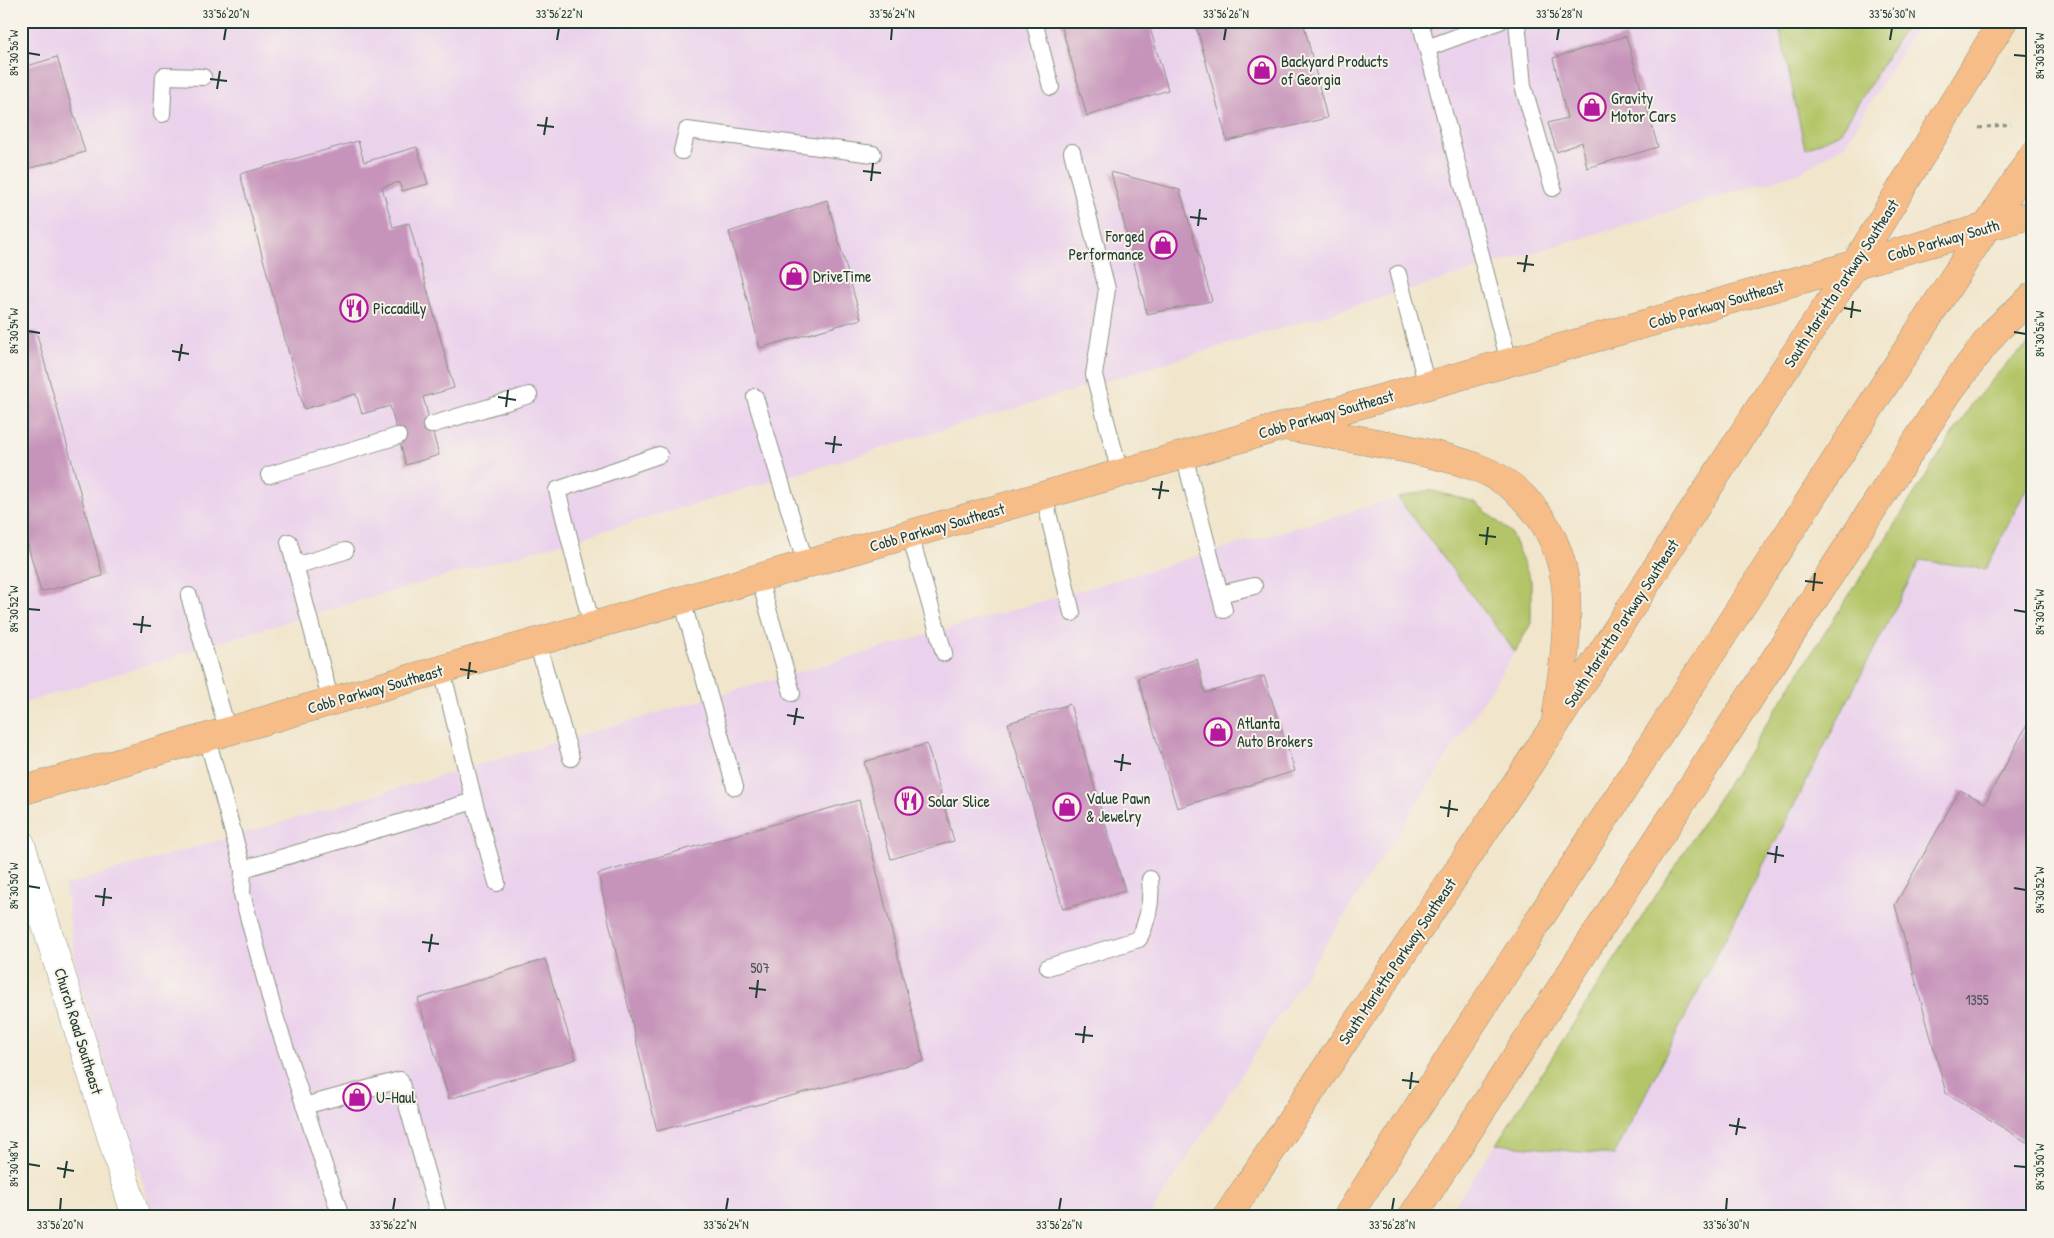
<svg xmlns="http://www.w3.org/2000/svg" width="2054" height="1238" font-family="'Patrick Hand',sans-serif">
	<rect width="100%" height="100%" fill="#f7f3e8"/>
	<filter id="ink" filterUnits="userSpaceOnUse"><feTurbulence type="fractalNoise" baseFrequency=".02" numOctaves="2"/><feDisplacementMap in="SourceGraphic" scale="10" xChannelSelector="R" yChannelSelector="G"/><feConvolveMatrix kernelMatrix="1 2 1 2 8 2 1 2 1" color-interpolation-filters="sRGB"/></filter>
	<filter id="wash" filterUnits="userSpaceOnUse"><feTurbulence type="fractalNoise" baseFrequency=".0096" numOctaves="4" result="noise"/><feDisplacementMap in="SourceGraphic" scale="20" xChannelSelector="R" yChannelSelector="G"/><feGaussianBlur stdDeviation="1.12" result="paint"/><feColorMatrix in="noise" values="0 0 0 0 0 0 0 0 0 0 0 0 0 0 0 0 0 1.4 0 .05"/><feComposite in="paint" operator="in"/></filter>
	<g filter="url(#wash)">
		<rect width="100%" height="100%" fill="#f1e5cb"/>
		<path fill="#ead1ec" d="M21,21H1920L1845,145L1798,173L713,499L256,631L21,704Z
			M2033,475V1217H1447L1496,1144L1614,1155L1920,559L1986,569Z
			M1398,498L1515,652L1149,1217H154L78,977L65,885Z"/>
		<path fill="#b3c568" stroke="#69814e" d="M1778,21H1909L1840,133L1805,149Z
			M2033,341V475L1986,569L1920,560L1614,1155L1496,1144L1974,401L2007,363Z
			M1429,490L1475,502L1511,533L1531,581V623L1515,652L1398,498Z"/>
		<g id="blocks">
			<path fill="#c693ba" d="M1060,21H1148L1168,90L1087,116Z
				M1195,21H1303L1327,118L1227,141Z
				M1626,36L1658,147L1587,168L1582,142L1557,152L1548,123L1567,118L1553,58Z
				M57,57L85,152L21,171V68Z
				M358,141L364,162L417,147L428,184L402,191L399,182L382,187L393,227L409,223L454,388L423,397L439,455L406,465L390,406L362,414L356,394L304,409L240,174Z
				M1111,172L1180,190L1212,301L1147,314Z
				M827,200L861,319L760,348L729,232Z
				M36,331L103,576L41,592L21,521V335Z
				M1197,659L1205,693L1264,676L1295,771L1177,808L1138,678Z
				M1070,704L1125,891L1063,909L1008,723Z
				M2033,724V1146L1946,1093L1895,905L1960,790L1985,803L2027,725Z
				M927,744L954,841L891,859L864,762Z
				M859,800L924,1061L657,1131L598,874Z
				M545,959L576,1059L449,1099L418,999Z"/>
		</g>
	</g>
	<g filter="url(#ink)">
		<use href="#blocks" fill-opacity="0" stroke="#889180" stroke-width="1"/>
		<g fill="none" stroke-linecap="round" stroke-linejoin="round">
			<g stroke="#889180" stroke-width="18">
				<path id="service" d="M1034,21L1051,87
					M1420,21L1509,362
					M1517,21L1523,86L1553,188
					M1427,48L1500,21
					M162,114L164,76L203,77
					M682,151L687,130L873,154
					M1072,152L1107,289L1094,375L1120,473
					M1398,274L1427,386
					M755,397L806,565
					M431,425L529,395
					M1184,455L1224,610
					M269,475L398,436
					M1044,496L1072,613
					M910,535L944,653
					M289,542L331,702
					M295,566L345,551
					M759,578L792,693
					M1220,594L1254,586
					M189,596L228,732
					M682,600L735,787
					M592,626L557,490L659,455
					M537,642L571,758
					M442,670L474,801L497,883
					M207,738L243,869L242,894L275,1016L341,1217
					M243,869L474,801
					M1048,967L1139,939C1149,919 1152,901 1150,879
					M304,1106L400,1080L439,1217"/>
			</g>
			<g stroke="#889180" stroke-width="29">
				<path id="minor" d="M21,844L136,1217"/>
			</g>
			<g stroke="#889180" stroke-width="29">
				<path id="primary" d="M21,791L1284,426L2033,214"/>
			</g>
			<g stroke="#889180" stroke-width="29">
				<path id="trunk" d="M1284,426C1319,432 1354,439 1388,445C1417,451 1446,456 1473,466C1527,485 1560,533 1566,589C1569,632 1562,676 1556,718
					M1227,1217L1555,725L1779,378L1854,266L2003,21
					M1347,1217L2033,155
					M1412,1217L1950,390L1995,331L2033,296"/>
			</g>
			<path stroke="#889180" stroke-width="3" stroke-dasharray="4 4" stroke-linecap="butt" d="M1979,128L2011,124"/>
			<use href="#service" stroke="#fff" stroke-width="16"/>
			<use href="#minor" stroke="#fff" stroke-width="28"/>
			<use href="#primary" stroke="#f7bd88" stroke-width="28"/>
			<use href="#trunk" stroke="#f7bd88" stroke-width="28"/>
		</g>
	</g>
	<path fill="none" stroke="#1f3d34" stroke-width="2" d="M224,40L226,28M557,40L559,28M891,40L892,28M1224,40L1226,28M1557,40L1559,28M1890,40L1892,28M28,53L40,55M2014,55L2026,56M210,79L227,81M217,89L220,71M537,125L554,127M544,135L547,117M863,171L881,173M871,181L873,163M1190,217L1207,219M1198,226L1200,209M1517,263L1534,265M1524,272L1527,255M1844,308L1861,311M1851,318L1853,301M28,331L40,333M2014,332L2026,334M172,351L189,354M179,361L182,344M498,397L516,400M506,407L508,390M825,443L842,445M833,453L835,436M1152,489L1169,491M1159,499L1162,481M1479,535L1496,537M1486,545L1488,527M1805,581L1823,583M1813,591L1815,573M28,609L40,610M2014,610L2026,612M133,624L151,626M141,633L143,616M460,669L477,672M468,679L470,662M787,715L804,718M794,725L797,708M1114,761L1131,764M1121,771L1123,754M1440,807L1458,810M1448,817L1450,800M1767,853L1784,856M1775,863L1777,846M28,886L40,888M2014,888L2026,890M95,896L112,898M103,906L105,888M422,942L439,944M429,952L432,934M749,988L766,990M756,998L758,980M1075,1034L1093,1036M1083,1043L1085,1026M1402,1080L1419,1082M1410,1089L1412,1072M1729,1125L1746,1128M1736,1135L1739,1118M28,1164L40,1166M2014,1166L2026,1167M57,1168L74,1171M64,1178L67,1161M60,1210L61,1198M393,1210L395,1198M726,1210L728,1198M1059,1210L1061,1198M1392,1210L1394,1198M1726,1210L1727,1198"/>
	<defs>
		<g id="shop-ring" transform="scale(1.4375)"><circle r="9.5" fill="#f7f3e8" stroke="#b5179e" stroke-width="1.5"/><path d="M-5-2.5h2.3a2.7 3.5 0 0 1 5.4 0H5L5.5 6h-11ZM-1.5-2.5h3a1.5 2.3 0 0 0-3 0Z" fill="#b5179e"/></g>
		<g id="restaurant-ring" transform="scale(1.4375)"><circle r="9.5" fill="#f7f3e8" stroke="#b5179e" stroke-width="1.5"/><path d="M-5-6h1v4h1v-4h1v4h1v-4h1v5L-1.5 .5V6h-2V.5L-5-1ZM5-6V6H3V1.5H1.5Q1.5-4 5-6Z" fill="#b5179e"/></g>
	</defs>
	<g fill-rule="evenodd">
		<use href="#shop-ring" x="1262" y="70"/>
		<use href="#shop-ring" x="1592" y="107"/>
		<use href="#shop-ring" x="1163" y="245"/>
		<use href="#shop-ring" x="794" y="276"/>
		<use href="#restaurant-ring" x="354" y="308"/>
		<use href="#shop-ring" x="1218" y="732"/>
		<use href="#restaurant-ring" x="909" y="801"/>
		<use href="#shop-ring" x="1067" y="807"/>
		<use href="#shop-ring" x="357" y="1097"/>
	</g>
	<g text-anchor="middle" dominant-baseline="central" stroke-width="4" stroke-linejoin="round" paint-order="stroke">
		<g font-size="14" fill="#495256">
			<text x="760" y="967">507</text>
			<text x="1977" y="999">1355</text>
		</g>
		<g font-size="16" fill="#1f3d34" stroke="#f7f3e8" text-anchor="start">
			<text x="1281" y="61">Backyard Products<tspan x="1281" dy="18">of Georgia</tspan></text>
			<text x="1611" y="98">Gravity<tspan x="1611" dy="18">Motor Cars</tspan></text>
			<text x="1144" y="236" text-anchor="end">Forged<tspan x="1144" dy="18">Performance</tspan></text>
			<text x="813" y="276">DriveTime</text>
			<text x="373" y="308">Piccadilly</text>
			<text x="1237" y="723">Atlanta<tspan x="1237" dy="18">Auto Brokers</tspan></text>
			<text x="1086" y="798">Value Pawn<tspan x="1086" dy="18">&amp; Jewelry</tspan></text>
			<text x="928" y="801">Solar Slice</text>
			<text x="376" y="1097">U-Haul</text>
		</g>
		<g font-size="16" fill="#1f3d34" stroke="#f7f3e8">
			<text transform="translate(1943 240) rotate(-16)">Cobb Parkway South</text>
			<text transform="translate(1841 283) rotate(-57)">South Marietta Parkway Southeast</text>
			<text transform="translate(1716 304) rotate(-16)">Cobb Parkway Southeast</text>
			<text transform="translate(1326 414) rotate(-16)">Cobb Parkway Southeast</text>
			<text transform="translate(937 527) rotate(-16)">Cobb Parkway Southeast</text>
			<text transform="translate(1621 623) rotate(-57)">South Marietta Parkway Southeast</text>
			<text transform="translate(375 689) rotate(-16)">Cobb Parkway Southeast</text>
			<text transform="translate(1397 961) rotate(-56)">South Marietta Parkway Southeast</text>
			<text transform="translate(79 1031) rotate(73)">Church Road Southeast</text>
		</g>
	</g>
	<rect width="2054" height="1238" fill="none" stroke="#f7f3e8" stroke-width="55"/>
	<rect x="28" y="28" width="1998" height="1182" fill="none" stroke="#1f3d34" stroke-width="2"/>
	<g font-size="12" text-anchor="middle" fill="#1f3d34">
		<text x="226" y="18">33°56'20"N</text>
		<text x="559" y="18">33°56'22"N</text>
		<text x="892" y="18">33°56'24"N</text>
		<text x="1226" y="18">33°56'26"N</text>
		<text x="1559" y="18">33°56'28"N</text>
		<text x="1892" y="18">33°56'30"N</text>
		<text transform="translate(14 53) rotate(-90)" y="4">84°30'56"W</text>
		<text transform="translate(2040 56) rotate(-90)" y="4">84°30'58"W</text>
		<text transform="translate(14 331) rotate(-90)" y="4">84°30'54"W</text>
		<text transform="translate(2040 334) rotate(-90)" y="4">84°30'56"W</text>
		<text transform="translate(14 609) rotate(-90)" y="4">84°30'52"W</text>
		<text transform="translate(2040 612) rotate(-90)" y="4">84°30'54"W</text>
		<text transform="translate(14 886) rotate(-90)" y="4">84°30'50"W</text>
		<text transform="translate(2040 890) rotate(-90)" y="4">84°30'52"W</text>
		<text transform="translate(14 1164) rotate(-90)" y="4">84°30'48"W</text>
		<text transform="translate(2040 1167) rotate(-90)" y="4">84°30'50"W</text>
		<text x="60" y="1229">33°56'20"N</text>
		<text x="393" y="1229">33°56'22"N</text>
		<text x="726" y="1229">33°56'24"N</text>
		<text x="1059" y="1229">33°56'26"N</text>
		<text x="1392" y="1229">33°56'28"N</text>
		<text x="1726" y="1229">33°56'30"N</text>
	</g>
</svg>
